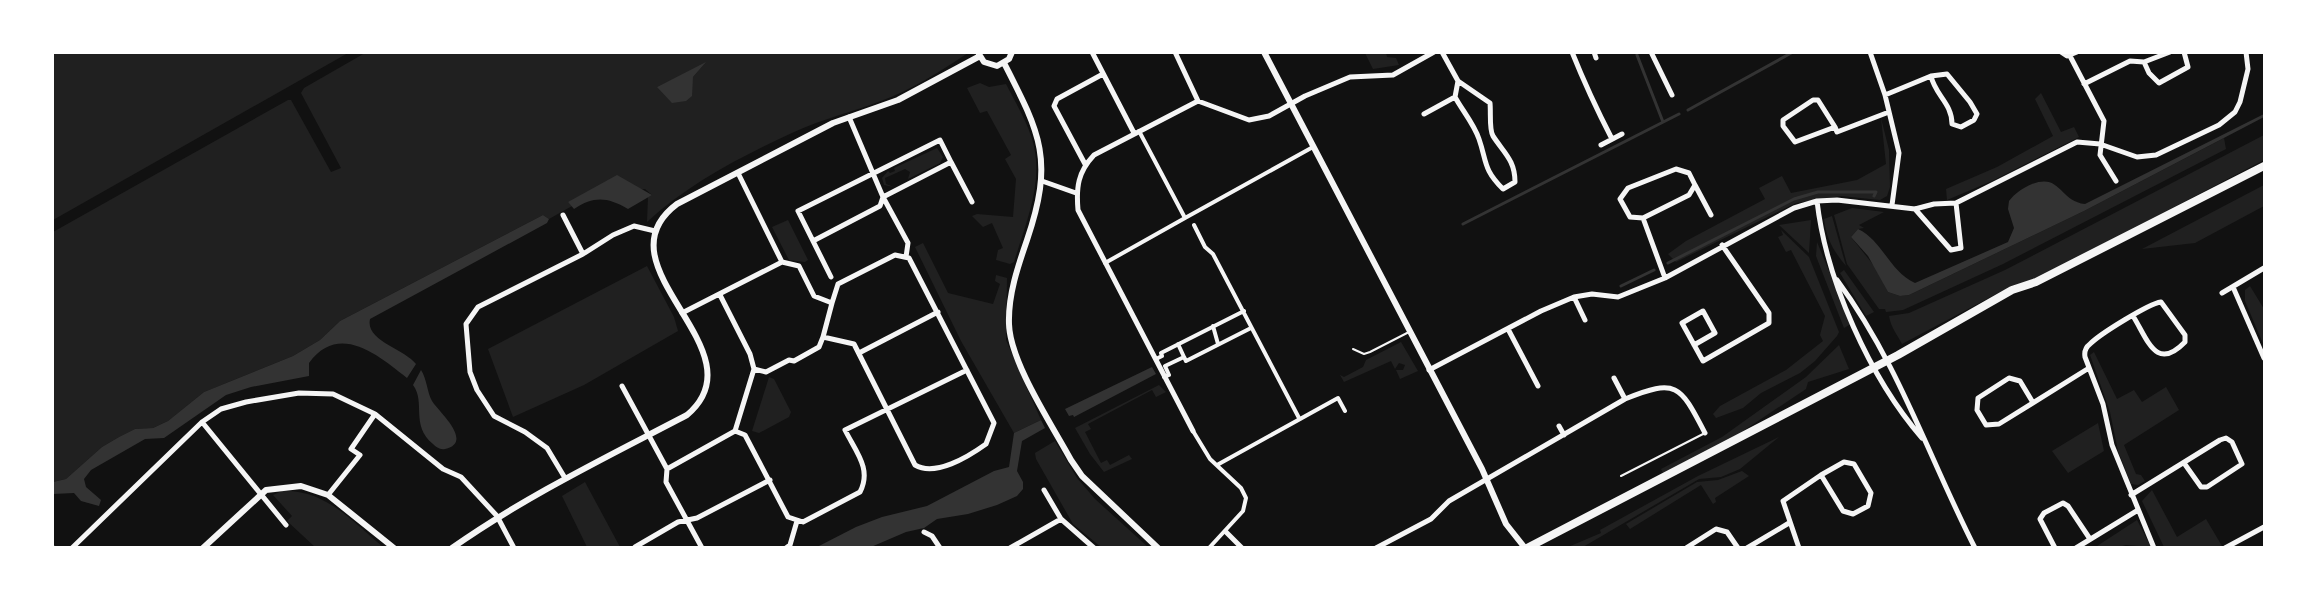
<svg xmlns="http://www.w3.org/2000/svg" width="2317" height="600" font-family="'Alegreya Sans',sans-serif">
	<rect width="100%" height="100%" fill="#111"/>
	<path fill="#202020" fill-rule="evenodd" d="M53,52H348V53L53,220Z
		M365,53H968C941,71 911,90 881,101C852,112 822,119 794,132C742,156 689,183 647,222L648,197L652,195L645,189L568,202L572,206L549,219L543,215L340,321L320,340L293,356L204,392L168,421L153,428L135,429L119,437L102,447L66,479L53,482V232L288,100H291L331,172L341,168L301,93L304,88ZM704,64L693,77L690,92L657,87Z
		M1365,53H1386L1387,57L1396,58L1399,65L1373,69Z
		M980,83L989,87L1006,84C1015,102 1026,119 1032,139C1045,180 1026,222 1014,262L1010,264L996,260L998,250L1003,248L992,223L983,227L972,216L977,214L1013,217L1016,179L1005,159L1011,155L987,111L980,113L967,88Z
		M2041,93L2061,132L2074,127L2079,137L1992,181L1947,200L1946,189L1997,167L2053,136L2035,99Z
		M1881,118L1889,150L1890,187L1887,196L1880,200L1841,196L1796,203L1676,262L1668,254L1686,241L1765,199L1759,188L1782,176L1791,193L1857,180L1886,164Z
		M2264,135V160L2042,276L2002,291L1902,344C1897,334 1891,328 1889,316L1909,313L2005,270Z
		M2224,138L2226,149L2003,264L1903,310L1886,312L1885,309H1879L1847,264L1834,215L1852,208L1884,212L1859,225L1864,228L1858,229L1851,237L1875,267L1888,292L1900,296L1909,295L2084,211Z
		M937,148L943,157L940,163L908,179L910,172L905,169L885,178L886,184L894,187L884,185L882,178L888,171L890,173L895,171L894,168Z
		M2264,185V206L2195,243L2142,249Z
		M1832,216L1846,266C1834,252 1826,238 1824,219Z
		M788,220L808,260L805,262L789,260L772,227Z
		M1811,220L1809,253L1779,225Z
		M1781,230L1809,257L1839,332L1837,336L1815,361L1800,373L1761,393L1743,408L1716,418L1713,414L1720,406L1786,370L1823,341L1820,335L1825,316L1791,250L1786,252L1778,237L1783,235Z
		M1817,242L1851,324L1844,328L1816,256Z
		M923,243L948,293L993,304L1000,284L995,281L996,275L1007,278L1006,340L1041,420L1014,433L961,341L915,247Z
		M647,266L674,317L678,331L584,385L513,417L488,349Z
		M1844,270L1874,312L1866,316L1840,273Z
		M2250,286L2264,309V346L2245,301V290Z
		M1401,342L1418,371L1400,379L1396,370H1403L1405,365L1399,363L1395,369L1391,361L1344,382L1340,375L1344,377L1363,367L1366,360Z
		M1839,345L1849,369L1808,382L1806,389L1740,433L1663,473L1661,469L1722,437L1806,377Z
		M2094,352L2117,399L2134,390L2142,402L2166,387L2179,410L2124,445L2136,474L2141,475L2145,481L2138,485L2131,484L2118,451L2110,412L2090,355Z
		M769,377L774,379L791,412L789,417L759,433L752,431Z
		M1159,385L1166,392L1156,397L1152,390L1088,424L1091,429L1085,432L1101,463L1107,460L1110,465L1129,455L1132,459L1104,472L1090,454L1075,428Z
		M2098,423L2104,451L2068,473L2052,451Z
		M1779,437L1740,469L1721,477L1699,479L1583,547H1568L1601,533L1600,530L1698,476Z
		M1055,441L1077,478L1095,499L1148,547H1101L1073,524L1036,459L1035,453Z
		M1742,471L1749,476L1715,498L1716,502L1713,504L1701,485L1630,529L1626,524L1697,482L1718,480Z
		M585,482L620,547H587L562,496Z
		M2152,490L2177,537L2206,519L2222,546L2164,547L2142,501Z
		M282,491C325,489 352,521 383,547H315L287,521L292,516L273,495Z
		M2137,520L2151,547L2126,545L2118,547L2094,548Z"/>
	<path fill="#333" d="M706,62L693,77L692,96L686,101L672,103L657,87Z
		M2264,114V117L2084,211L1909,295L1900,296L1888,292L1868,256L1851,237L1858,229C1882,240 1890,272 1915,283L2008,242L2014,228L2008,209L2009,201C2015,193 2023,188 2032,184C2061,173 2059,201 2085,204Z
		M617,175L652,195L628,209C607,197 594,196 574,209L568,202Z
		M543,215L549,219L547,223L370,319C365,341 405,349 416,364L407,378C378,355 339,322 309,363V376L251,387L226,395L164,438L145,439L91,470L84,479L86,487L101,500L99,506L81,501L74,493L53,494V482L66,479L102,447L119,437L135,429L153,428L168,421L204,392L293,356L320,340L340,321Z
		M1152,367L1156,374L1074,417L1073,415L1069,416L1065,409Z
		M421,370C427,379 427,392 432,401C437,410 475,442 445,449C440,450 436,447 433,444C410,425 426,402 413,385Z
		M1041,420L1045,428L1022,441L1017,471L1023,482V489L1017,496L997,505L968,514L937,519L924,528L906,532L871,547H817L856,527L882,517L927,506L994,471L1009,467L1014,433Z"/>
	<g fill="none" stroke-linecap="round" stroke-linejoin="round">
		<path stroke="#333" stroke-width="3" d="M1637,55L1663,122
			M1688,110L1793,52
			M1463,224L1679,114
			M1668,263L1794,199L1818,192H1876L1874,196
			M1621,286L1654,270"/>
		<path stroke="#f5f5f5" stroke-width="2" d="M1353,349L1364,354L1370,352L1409,332
			M1621,476L1705,433"/>
		<path stroke="#f5f5f5" stroke-width="4" d="M1139,131L1185,218L1313,147
			M1194,225L1205,247L1213,254L1299,418
			M1105,263L1185,218
			M1213,326L1218,344
			M1178,344L1184,357
			M1156,359L1162,356L1161,353L1244,311
			M1164,377L1169,375L1165,366L1184,357L1186,361L1251,328
			M1193,431L1210,459L1241,488L1246,498L1243,511L1209,548
			M1217,465L1338,398L1345,411"/>
		<path stroke="#f5f5f5" stroke-width="5" d="M1092,52L1134,133
			M1175,52L1198,101
			M1442,52L1458,81L1490,103C1491,112 1489,130 1493,136C1504,153 1515,160 1515,182L1503,189C1483,169 1487,162 1479,139C1474,124 1462,110 1455,97L1458,81
			M1572,52C1584,82 1597,110 1612,139
			M1594,52L1596,58
			M1651,52L1672,95
			M1870,52L1885,95L1899,153L1892,205
			M2061,52L2067,56L2077,52
			M2070,56L2104,121L2100,155L2116,181
			M2144,62L2149,73L2159,83L2188,67L2184,52
			M2084,84L2130,61L2144,62L2170,52
			M1885,95L1931,76L1947,74L1970,102L1977,114L1974,120L1961,127L1952,124C1952,103 1935,95 1931,76
			M1424,114L1455,97
			M849,117L883,197L908,243L906,257
			M1835,127L1818,100H1813L1783,120V126L1795,142L1835,127L1837,132L1889,112
			M1601,145L1622,134
			M951,162L972,202
			M1085,164L1054,106L1057,99L1103,74
			M738,173L782,262L799,266L814,296L832,303L823,337L854,344L915,465C935,477 968,457 986,444L994,423L909,258L895,255L838,284L832,303
			M1042,181L1076,193
			M1695,185L1711,215
			M1817,201C1826,280 1870,378 1922,438
			M1915,209L1951,250L1961,248L1956,203
			M563,215L583,254
			M1643,218L1689,195L1695,185L1689,173L1676,169L1628,188L1620,199L1630,217L1643,218L1665,278
			M813,241L880,206L883,197L951,162L940,140L798,211L831,277
			M1837,280C1899,364 1928,456 1975,548
			M2233,287L2264,358
			M2222,293L2264,268
			M1574,297L1585,320
			M682,313L782,262
			M2133,316C2148,340 2156,372 2185,342V335L2161,302C2148,304 2100,334 2090,344C2086,347 2084,351 2085,357L2103,404L2112,445L2154,548
			M1508,329L1538,386
			M1694,345L1715,333L1703,311L1682,323L1703,361L1769,323V313L1722,245
			M859,353L938,312
			M754,369L766,372L789,360L794,361L819,347L823,337
			M1429,370L1541,311L1574,297L1592,294L1618,297L1665,278L1794,208L1817,201L1837,200L1915,209L1934,204L1956,203L2077,142L2100,144L2137,157L2156,155L2219,125L2235,112L2240,102L2248,69L2246,52
			M1614,378L1625,399
			M622,386L667,469L666,482L702,548
			M2032,401L2020,381L2009,378L1978,398L1977,410L1986,425L1999,424L2089,368
			M202,422L286,525
			M1559,426L1564,435
			M735,431L745,435L788,517L803,522L860,492C872,469 856,452 845,430L967,370
			M1193,431L1078,210C1076,187 1078,172 1094,155L1198,101L1249,120L1269,116L1305,96L1350,77L1393,75L1434,52
			M667,469L735,431L754,369L750,354L720,295
			M565,478L547,448L525,432L494,416L477,390L470,372L466,324L478,307L583,254L613,235L634,226L655,231
			M1044,490L1061,519
			M328,495L360,455L351,449L375,414
			M2131,495L2220,440L2226,438L2232,442L2242,464L2207,487H2201L2184,463
			M924,532L932,536L940,548
			M1226,532L1242,548
			M52,547L53,548
			M635,547L678,522L697,518L770,480
			M72,548L202,422L221,409L246,402L299,393L333,394L375,414L443,469L461,477L497,516L514,548
			M786,548L790,545L797,521
			M1010,548L1061,519L1094,548
			M1376,548L1431,519L1449,501L1625,399C1677,378 1680,385 1705,433
			M1686,548L1716,529L1727,532L1738,548
			M1747,548L1789,523
			M1799,548L1783,501L1821,475L1843,511L1853,514L1868,506L1871,493L1854,464L1844,462L1821,475
			M2055,548L2040,519L2044,513L2063,503L2068,506L2090,539
			M2076,548L2138,510
			M2225,548L2264,527"/>
		<path stroke="#f5f5f5" stroke-width="6" d="M1264,52L1482,469L1506,524L1525,548
			M979,54L984,62L997,66L1009,59L1012,52
			M1004,63C1041,135 1054,160 1027,240C1018,266 1008,295 1009,324C1010,362 1052,425 1071,460L1082,476L1158,548
			M203,548L266,490L301,486L328,495L394,548
			M452,548C526,496 607,457 687,415C764,350 594,266 677,204L833,123L898,100L980,56"/>
		<path stroke="#f5f5f5" stroke-width="8" d="M1527,548L1898,355L2012,290L2036,282L2264,166"/>
	</g>
	<rect width="2317" height="600" fill="none" stroke="#ffffff" stroke-width="108"/>
</svg>
